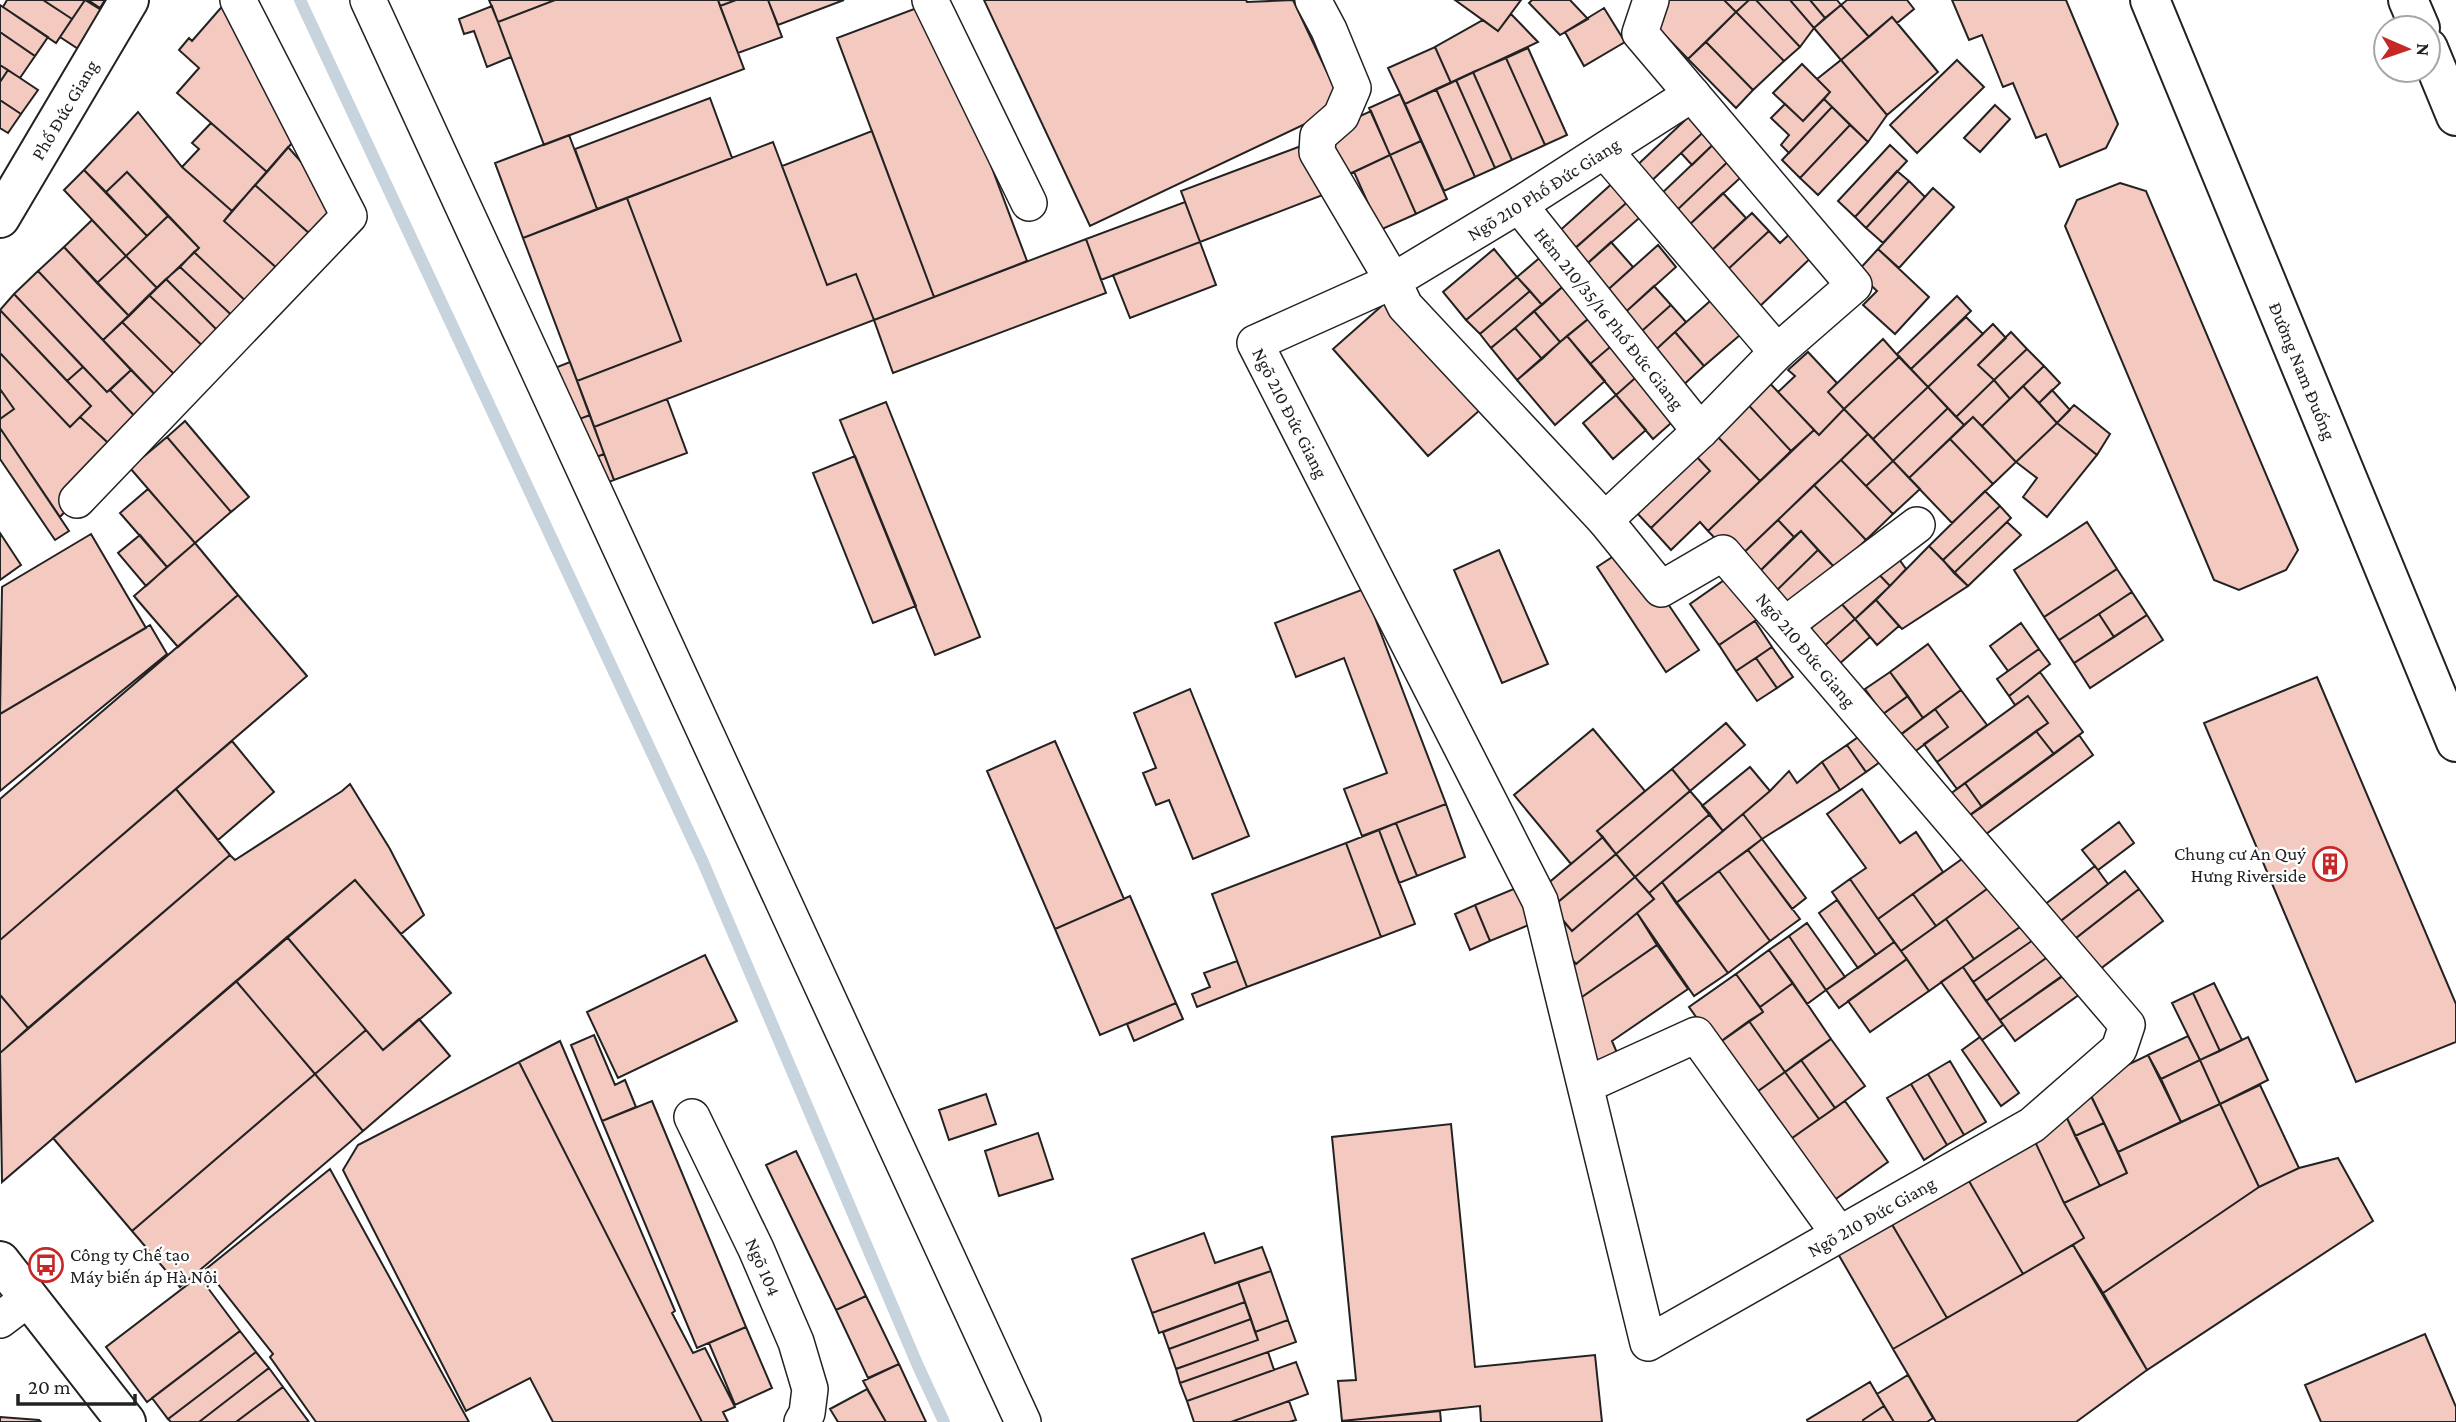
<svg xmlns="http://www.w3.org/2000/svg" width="2456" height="1422" font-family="'Crimson Pro',serif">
	<rect width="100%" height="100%" fill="#fff"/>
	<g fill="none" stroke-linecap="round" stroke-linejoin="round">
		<path stroke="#c7d3dd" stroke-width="12" d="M300,0L702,860L918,1366L944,1422"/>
	</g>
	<path fill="#f3c9c0" stroke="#222" stroke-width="2" d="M7,0H43L72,19L56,43L3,7Z
		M43,0H85L72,19Z
		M85,0L114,18L89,56L60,37Z
		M88,0H105L100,8Z
		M489,0H555L498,22Z
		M555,0H718L744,69L544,145L498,22Z
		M718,0H736L720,6Z
		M736,0H768L782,37L738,53L720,6Z
		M768,0H844L778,25Z
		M984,0H1246L1247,2L1293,0L1343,106L1090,226Z
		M1455,0H1521L1498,31Z
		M1532,0H1570L1588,19L1560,35L1529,3Z
		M1669,0H1724L1736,12L1688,59L1649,19Z
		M1724,0H1749L1736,12Z
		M1749,0H1756L1800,47L1784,61L1736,12Z
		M1756,0H1790L1814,28L1800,47Z
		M1790,0H1810L1825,18L1814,28Z
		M1810,0H1837L1841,5L1825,18Z
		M1847,0H1907L1914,9L1897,23L1892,17L1869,37L1841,5Z
		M1952,0H2066L2118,124L2106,148L2060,167L2046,134L2036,138L2013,83L2003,87L1982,35L1969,40Z
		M226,2L298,136L267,172L177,93L199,68L179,50L189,38L192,41Z
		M930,3L1027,261L934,297L837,38Z
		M0,5L48,37L35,56L0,32Z
		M1841,5L1869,37L1841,60L1814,28Z
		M492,6L511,57L487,67L474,31L464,34L459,19Z
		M1604,8L1625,42L1584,66L1565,32Z
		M1736,12L1784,61L1753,90L1706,42Z
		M1511,14L1538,42L1451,83L1435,47L1483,20L1498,31Z
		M1892,17L1938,72L1887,115L1841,60Z
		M0,32L35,56L20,78L0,65Z
		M1706,42L1753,90L1736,108L1688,59Z
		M1435,47L1451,83L1405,104L1388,68Z
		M1528,48L1567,135L1545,145L1506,58Z
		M1506,58L1545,145L1512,160L1473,72Z
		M1841,60L1887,115L1868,142L1824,99L1830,92L1817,79Z
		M1957,60L1984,87L1917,153L1890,125Z
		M1802,64L1830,92L1803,121L1773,93Z
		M0,65L8,70L0,82Z
		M8,70L38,90L21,114L0,100V82Z
		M1473,72L1512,160L1495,168L1456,80Z
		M1456,80L1495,168L1475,177L1436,89Z
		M1436,89L1475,177L1444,191L1405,104Z
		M1400,94L1421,141L1390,155L1369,108Z
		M710,98L732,158L597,209L575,149Z
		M1824,99L1832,107L1789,153L1781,145L1789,135L1771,118L1785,104L1803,121Z
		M0,100L21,114L8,133L0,128Z
		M1995,105L2010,119L1980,152L1964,138Z
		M1832,107L1850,125L1800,178L1782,160Z
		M1698,108L1712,124L1646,186L1631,171Z
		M1371,111L1390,155L1345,176L1325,132Z
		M138,112L182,167L232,211L224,221L288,278L253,308L194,252L199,248L127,172L106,192L84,170Z
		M211,123L267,172L232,211L182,167L199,149L192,143Z
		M1712,124L1723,135L1692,165L1681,153Z
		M1850,125L1868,142L1818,195L1800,178Z
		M872,131L934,297L874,320L856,274L827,285L782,166Z
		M569,135L597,209L523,238L495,163Z
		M1723,135L1738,152L1675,212L1660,195Z
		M1421,141L1447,199L1416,214L1390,155Z
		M773,142L827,285L856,274L874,320L594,427L577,381L681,341L627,198Z
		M1309,143L1328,193L1200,242L1181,191Z
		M1890,145L1907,161L1855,217L1838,201Z
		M288,147L327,191L342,217L319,242L255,185Z
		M1738,152L1752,167L1688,226L1675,212Z
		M1390,155L1416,214L1380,230L1354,172Z
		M84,170L147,236L126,256L64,190Z
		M1897,171L1909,181L1866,228L1855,217Z
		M127,172L168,216L147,236L106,192Z
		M1616,180L1632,198L1571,252L1556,234Z
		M1909,181L1925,197L1883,243L1866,228Z
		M2120,183L2146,191L2298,550L2286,570L2239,590L2214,580L2065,226L2077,200Z
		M255,185L319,242L288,278L224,221Z
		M1933,188L1954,207L1899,268L1878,249Z
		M1723,193L1746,218L1711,251L1688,226Z
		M627,198L681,341L577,381L523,238Z
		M1632,198L1645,213L1580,270L1567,255Z
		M1185,202L1200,242L1101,280L1086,239Z
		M1752,213L1769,231L1725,272L1708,254Z
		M168,216L199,248L157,288L126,256Z
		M92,220L126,256L97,283L64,247Z
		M1795,229L1817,252L1758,308L1725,272L1769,231L1780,243Z
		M1086,239L1106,293L893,373L874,320Z
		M1200,242L1216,285L1130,318L1113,275Z
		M1611,242L1633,267L1602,295L1580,270Z
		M1658,245L1676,267L1621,316L1602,295Z
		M64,247L129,316L103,340L38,271Z
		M1494,249L1517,277L1466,320L1443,292Z
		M1878,249L1929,297L1895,334L1863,305L1877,291L1857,272Z
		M194,252L253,308L239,322L180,267Z
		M1543,255L1567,283L1542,305L1517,277Z
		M126,256L157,288L129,316L97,283Z
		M180,267L239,322L224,337L166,279Z
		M38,271L131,370L107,392L14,294Z
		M1517,277L1530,291L1480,334L1466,320Z
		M166,279L224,337L210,353L149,295Z
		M1567,283L1593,315L1560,342L1534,311Z
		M1654,286L1671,305L1634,338L1618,319Z
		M1530,291L1542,305L1491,348L1480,334Z
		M14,294L83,367L67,381L0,310Z
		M149,295L210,353L183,383L122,322Z
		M1717,295L1747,329L1704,366L1675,332Z
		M1957,296L1971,311L1911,369L1897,354Z
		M1385,303L1480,410L1428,456L1333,349Z
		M1671,305L1686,322L1649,356L1634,338Z
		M0,310L91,406L70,427L0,353Z
		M1534,311L1560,342L1542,359L1515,328Z
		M1593,315L1616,342L1590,364L1567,336Z
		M1966,317L1983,334L1928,387L1911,369Z
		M122,322L183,383L163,403L103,340Z
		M1993,324L2006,338L1978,365L1994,380L1956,417L1928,387Z
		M1515,328L1542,359L1517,380L1491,348Z
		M1675,332L1704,366L1679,389L1649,356Z
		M2011,332L2027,349L1994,380L1978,365Z
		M1567,336L1605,381L1555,425L1517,380Z
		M1883,339L1899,357L1844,409L1828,392Z
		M1616,342L1642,372L1616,395L1590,364Z
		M2027,349L2044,366L2010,399L1994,380Z
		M1808,352L1837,383L1828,392L1844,409L1819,435L1778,392L1795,376L1788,370Z
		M0,353L70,427L80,417L118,452L60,517L0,428V419L14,409L0,389Z
		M1899,357L1928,387L1873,439L1844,409Z
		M570,362L590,415L567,424L547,371Z
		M2044,366L2060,383L2039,403L2023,386Z
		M83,367L107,392L110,390L144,426L118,452L80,417L91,406L67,381Z
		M131,370L163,403L141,423L110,390Z
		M1642,372L1679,416L1653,439L1616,395Z
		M1764,377L1814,430L1791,451L1742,398Z
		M1994,380L2010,399L1982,426L1973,417L1964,425L1956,417Z
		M2023,386L2057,423L2016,462L1982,426Z
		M1928,387L1948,408L1893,461L1873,439Z
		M0,389L14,409L0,419Z
		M2052,390L2070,410L2057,423L2039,403Z
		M1616,395L1646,430L1613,459L1583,423Z
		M1742,398L1791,451L1760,481L1717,436Z
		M667,399L687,453L614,480L594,427Z
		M886,402L980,637L935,655L840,420Z
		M2074,405L2110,434L2097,455L2057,423Z
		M1948,408L1964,425L1909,478L1893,461Z
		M1844,409L1868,434L1736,560L1708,531L1814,430L1819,435Z
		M590,415L604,454L586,461L571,422Z
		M1973,417L2016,462L1993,484L1950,439Z
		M185,421L249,497L231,512L167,437Z
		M2057,423L2097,455L2047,517L2023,497L2037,478L2016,462Z
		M0,428L69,531L55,540L0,459Z
		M1868,434L1893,461L1866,486L1841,460Z
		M1717,436L1760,481L1708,531L1700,522L1671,550L1651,528L1710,471L1696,456Z
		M167,437L231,512L195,543L130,468Z
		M1950,439L1993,484L1952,523L1909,478Z
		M604,454L614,480L596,487L586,461Z
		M855,456L916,606L873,623L813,473Z
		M1696,456L1710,471L1651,528L1637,513Z
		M1841,460L1893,514L1866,540L1814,485Z
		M1893,461L1920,489L1893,514L1866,486Z
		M1814,485L1866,540L1836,569L1801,531L1794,537L1778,520Z
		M148,489L195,543L167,567L120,513Z
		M1985,491L2000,506L1943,560L1929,546Z
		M2000,506L2011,518L1954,573L1943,560Z
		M1778,520L1794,537L1753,578L1736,560Z
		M2007,522L2021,535L1968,586L1954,573Z
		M2087,522L2117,569L2044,617L2014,570Z
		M1801,531L1818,550L1770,597L1753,578Z
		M0,533L21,565L0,580Z
		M91,534L146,628L0,714L2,587Z
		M140,535L167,567L146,586L118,553Z
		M195,543L238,595L178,647L134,596Z
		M1929,546L1968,586L1902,629L1876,600Z
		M1891,548L1906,569L1890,586L1870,565Z
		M1499,550L1548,664L1502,683L1454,570Z
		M1623,550L1656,586L1699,650L1666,672L1597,567Z
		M1818,550L1836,569L1788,615L1770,597Z
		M1870,565L1890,586L1855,619L1840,602Z
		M2117,569L2132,592L2059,640L2044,617Z
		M1730,576L1759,618L1719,645L1690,604Z
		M1364,589L1446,804L1362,836L1344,789L1387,773L1344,658L1296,677L1275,623Z
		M2132,592L2147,615L2114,637L2099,614Z
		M238,595L307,676L0,940V799Z
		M1876,600L1899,626L1877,645L1855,619Z
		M1840,602L1855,619L1814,655L1800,638Z
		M2099,614L2114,637L2074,663L2059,640Z
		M2147,615L2163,640L2090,688L2074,663Z
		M1855,619L1870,637L1830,672L1814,655Z
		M1755,621L1772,647L1736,671L1719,645Z
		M2021,623L2039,649L2008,671L1990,646Z
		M150,625L167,654L0,791V714Z
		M1928,644L1961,690L1923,718L1890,672Z
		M1772,647L1793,677L1777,688L1756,658Z
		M2039,649L2050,664L2009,696L1997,679Z
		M1756,658L1777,688L1757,701L1736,671Z
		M1890,672L1908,696L1883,714L1865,689Z
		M2040,672L2083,732L2054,754L2036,731L2048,723L2028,696L2015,705L2009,696Z
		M2317,677L2456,1004V1042L2356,1082L2204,723Z
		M1190,689L1249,836L1193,859L1169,800L1156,805L1143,773L1156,768L1134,713Z
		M1961,690L1987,725L1937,762L1924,744L1948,727L1935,709Z
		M1908,696L1923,718L1899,736L1883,714Z
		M2028,696L2048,723L1957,789L1937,762Z
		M1935,709L1948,727L1902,761L1889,743Z
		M1726,723L1745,745L1690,791L1672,769Z
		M1593,729L1645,791L1597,831L1603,837L1571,864L1514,795Z
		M2036,731L2054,754L1982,807L1965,783Z
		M1861,735L1880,762L1866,772L1847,745Z
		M2079,735L2093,755L1978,840L1963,820Z
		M232,741L274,792L218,840L176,789Z
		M1055,741L1124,899L1055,929L987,771Z
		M1847,745L1866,772L1840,790L1822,762Z
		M1822,762L1840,790L1762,839L1743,814L1770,791L1789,771L1797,783Z
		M1750,767L1770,791L1723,831L1702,806Z
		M1672,769L1690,791L1616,854L1597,831Z
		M1965,783L1982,807L1957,824L1941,801Z
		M350,784L390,849L424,915L401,934L355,880L2,1182L0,1053L230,855L235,860L342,791Z
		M176,789L230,855L28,1028L0,995V940Z
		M1862,789L1900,843L1916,832L1943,872L1878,919L1850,879L1866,868L1827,814Z
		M1690,791L1710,814L1635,877L1616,854Z
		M1446,804L1465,857L1417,876L1396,823Z
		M1710,814L1723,831L1649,893L1635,877Z
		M1743,814L1762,839L1676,903L1662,882Z
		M2119,822L2134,843L2098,870L2082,850Z
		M1396,823L1417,876L1399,883L1379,830Z
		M1379,830L1415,924L1381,937L1346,843Z
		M1603,837L1616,854L1552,907L1539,891Z
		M1762,839L1806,898L1792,909L1748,850Z
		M1346,843L1381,937L1247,987L1212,894Z
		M1748,850L1800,919L1770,941L1719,871Z
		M1616,854L1635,877L1572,931L1552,907Z
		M1969,854L1991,886L1936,926L1913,894Z
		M2095,866L2108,884L2053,927L2039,909Z
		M1719,871L1770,941L1728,973L1676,903Z
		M2125,871L2139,889L2067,945L2053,927Z
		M1635,877L1654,899L1576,964L1551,934L1564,922L1572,931Z
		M1850,879L1894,942L1876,955L1832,892Z
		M355,880L451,993L383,1050L287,937Z
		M1662,882L1728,973L1694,996L1637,913L1654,899L1649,893Z
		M1991,886L2020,927L1974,959L1946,919Z
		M1516,888L1531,924L1490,941L1475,905Z
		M2139,889L2163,921L2091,976L2067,945Z
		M1913,894L1936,926L1901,951L1878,919Z
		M1130,896L1176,1003L1100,1035L1055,929Z
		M1837,900L1876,955L1858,968L1819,913Z
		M1475,905L1490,941L1470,950L1455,914Z
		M1637,913L1657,945L1572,1004L1551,934L1576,964Z
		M1946,919L1974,959L1929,991L1901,951Z
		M1807,923L1845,977L1826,990L1789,936Z
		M2020,927L2036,938L1973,982L1963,967Z
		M1789,936L1826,990L1807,1004L1769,950Z
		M287,937L366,1030L315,1074L236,981Z
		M2036,938L2049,956L1986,1001L1973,982Z
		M1894,942L1907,959L1839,1008L1826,990Z
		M1657,945L1688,989L1612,1041L1620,1060L1593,1072L1572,1004Z
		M1769,950L1793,983L1760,1007L1736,974Z
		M705,955L737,1021L618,1078L587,1012Z
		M2049,956L2063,976L2000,1020L1986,1001Z
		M1907,959L1929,991L1870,1032L1848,1001Z
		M1237,961L1247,987L1197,1007L1192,994L1210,987L1204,973Z
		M1963,967L2003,1025L1982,1040L1941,982Z
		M2072,969L2087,989L2015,1041L2000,1020Z
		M1736,974L1763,1012L1716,1045L1689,1007Z
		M236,981L315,1074L132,1231L53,1138Z
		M1793,983L1831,1039L1785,1072L1749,1021L1763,1012L1760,1007Z
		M2214,983L2242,1040L2220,1051L2193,993Z
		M2193,993L2220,1051L2200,1060L2172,1003Z
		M1,996L28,1028L0,1053V997Z
		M1176,1003L1183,1019L1134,1041L1127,1024Z
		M419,1019L450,1056L363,1131L315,1074L366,1030L383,1050Z
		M1749,1021L1785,1072L1751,1096L1716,1045Z
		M594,1035L615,1085L625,1080L636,1107L602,1121L571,1045Z
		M2188,1036L2200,1060L2161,1079L2148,1055Z
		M1980,1037L2019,1093L2001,1106L1962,1050Z
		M2248,1037L2268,1080L2220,1104L2200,1060Z
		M1831,1039L1865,1086L1835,1108L1801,1060Z
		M560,1041L675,1311L672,1313L693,1353L705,1348L735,1407L723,1412L728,1422H702L519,1062Z
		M2148,1055L2181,1122L2118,1152L2086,1085Z
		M1801,1060L1835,1108L1819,1119L1785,1072Z
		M2200,1060L2220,1104L2181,1122L2161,1079Z
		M1950,1061L1986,1122L1964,1135L1928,1074Z
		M519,1062L702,1422H553L530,1378L466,1411L343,1170L358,1145Z
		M1785,1072L1819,1119L1785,1143L1751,1096Z
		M315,1074L363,1131L180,1287L132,1231Z
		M1928,1074L1964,1135L1947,1145L1911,1084Z
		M1911,1084L1947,1145L1924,1160L1887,1098Z
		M2260,1085L2299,1168L2259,1187L2220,1104Z
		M2089,1092L2104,1123L2075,1136L2061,1105Z
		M986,1094L996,1124L949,1140L939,1110Z
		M652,1101L746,1327L697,1348L602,1121Z
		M1845,1101L1888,1162L1823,1208L1785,1143Z
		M2220,1104L2259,1187L2103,1293L2073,1245L2084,1238L2064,1203L2127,1173L2118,1152Z
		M2065,1114L2100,1186L2064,1203L2030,1131Z
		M2104,1123L2127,1173L2100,1186L2075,1136Z
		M1451,1124L1475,1367L1595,1355L1602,1422H1481L1480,1406L1342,1421L1338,1381L1356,1380L1332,1137Z
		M2030,1131L2064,1203L2084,1238L2023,1274L1966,1176Z
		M1038,1133L1053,1179L999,1196L985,1151Z
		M796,1151L866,1296L836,1310L766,1165Z
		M2338,1158L2373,1221L2147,1370L2103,1293L2259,1187L2299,1168Z
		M330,1169L469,1422H316L270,1357L273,1354L206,1269Z
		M330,1169L469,1422H316L270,1357L273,1354L206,1269Z
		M1966,1176L2023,1274L1947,1318L1890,1221Z
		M1890,1221L1947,1318L1893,1349L1837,1252Z
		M1204,1233L1215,1263L1262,1247L1271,1271L1152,1313L1132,1259Z
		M2073,1245L2147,1370L2076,1422H1936L1893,1349Z
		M1271,1271L1288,1320L1255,1332L1238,1282Z
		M199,1276L240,1331L147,1402L106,1347Z
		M1238,1282L1245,1302L1159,1333L1152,1313Z
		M866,1296L899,1364L868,1378L836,1310Z
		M1245,1302L1251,1319L1169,1349L1163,1332Z
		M1251,1319L1258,1340L1176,1369L1169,1349Z
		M1288,1320L1296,1342L1180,1383L1176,1369L1258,1340L1255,1332Z
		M746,1327L772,1388L735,1405L709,1343Z
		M240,1331L256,1352L168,1419L152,1398Z
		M2425,1334L2456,1407V1422H2321L2305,1385Z
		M256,1352L269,1368L199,1422H171L168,1419Z
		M1268,1352L1274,1370L1187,1401L1180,1383Z
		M1296,1362L1308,1394L1231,1422H1194L1187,1401Z
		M899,1364L926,1422H886L863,1381Z
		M269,1368L283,1387L236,1422H199Z
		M1908,1375L1933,1418L1927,1422H1894L1877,1394Z
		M1870,1382L1884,1406L1863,1420L1864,1422H1808L1807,1420Z
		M283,1387L309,1422H236Z
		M867,1389L886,1422H838L830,1409Z
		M1289,1401L1296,1420L1289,1422H1231Z
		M1884,1406L1894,1422H1864L1863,1420Z
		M1440,1411L1441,1422H1342V1421Z
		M0,1417L39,1420L41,1422H0Z"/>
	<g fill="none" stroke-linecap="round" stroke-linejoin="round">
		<g stroke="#222" stroke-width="38">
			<g id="street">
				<path d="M368,0L1023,1422"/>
				<path d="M930,0L1029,203"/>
				<path id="s1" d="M1313,0L1329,30L1353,88L1341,116L1318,136L1317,152L1393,281L1255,343L1540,901L1648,1343L2032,1125L2119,1049L2127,1025L1723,553L1661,589L1605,520L1700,431L1777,352L1854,285L1640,33L1651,0"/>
				<path d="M1605,151L1777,352"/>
				<path id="s2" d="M1519,205L1700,431"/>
				<path d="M77,500L349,216L238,0"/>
				<path id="s3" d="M1605,520L1405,306L1393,281L1519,205L1692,94"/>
				<path d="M1785,625L1917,525"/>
				<path d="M1586,1085L1696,1035L1839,1234"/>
				<path id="s4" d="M692,1117L756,1249L796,1342L810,1389L807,1413L802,1422"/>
				<path d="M0,1320L29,1298"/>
			</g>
		</g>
		<g stroke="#222" stroke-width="42">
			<g id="secondary">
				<path id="s5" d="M2150,0L2456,742"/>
				<path d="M2408,0L2420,28"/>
				<path d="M2428,48L2456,116"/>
				<path id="s6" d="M0,218L129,0"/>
				<path d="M0,1261L126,1422"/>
			</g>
		</g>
		<use href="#street" stroke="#fff" stroke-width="35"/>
		<use href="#secondary" stroke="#fff" stroke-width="38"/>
	</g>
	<defs>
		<g id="building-ring" transform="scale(1.75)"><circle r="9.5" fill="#fff" stroke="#c62828" stroke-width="1.5"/><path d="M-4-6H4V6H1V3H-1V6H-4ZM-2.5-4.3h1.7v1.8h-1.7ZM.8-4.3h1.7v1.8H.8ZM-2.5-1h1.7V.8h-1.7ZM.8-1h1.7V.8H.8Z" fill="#c62828"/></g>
		<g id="bus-ring" transform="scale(1.75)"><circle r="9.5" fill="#fff" stroke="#c62828" stroke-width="1.5"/><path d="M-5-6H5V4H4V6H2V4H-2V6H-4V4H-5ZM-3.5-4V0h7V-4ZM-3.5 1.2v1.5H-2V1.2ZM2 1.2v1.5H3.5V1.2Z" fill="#c62828"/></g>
	</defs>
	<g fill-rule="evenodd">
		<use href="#building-ring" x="2330" y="864"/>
		<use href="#bus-ring" x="46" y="1265"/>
	</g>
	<g text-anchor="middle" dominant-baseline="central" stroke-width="5" stroke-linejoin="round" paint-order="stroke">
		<g font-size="19" fill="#222" stroke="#fff">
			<text stroke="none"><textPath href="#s6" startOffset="126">Phố Đức Giang</textPath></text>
			<text stroke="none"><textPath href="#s3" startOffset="497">Ngõ 210 Phố Đức Giang</textPath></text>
			<text stroke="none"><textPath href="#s2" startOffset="145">Hẻm 210/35/16 Phố Đức Giang</textPath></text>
			<text stroke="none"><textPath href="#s5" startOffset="401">Đường Nam Đuống</textPath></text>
			<text stroke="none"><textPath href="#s1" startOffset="553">Ngõ 210 Đức Giang</textPath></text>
			<text transform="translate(1806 650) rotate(50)">Ngõ 210 Đức Giang</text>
			<text stroke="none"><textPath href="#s1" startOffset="1813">Ngõ 210 Đức Giang</textPath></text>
			<text stroke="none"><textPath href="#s4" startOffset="166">Ngõ 104</textPath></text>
		</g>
		<g font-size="19" fill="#222" stroke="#fff" text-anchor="end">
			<text x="2306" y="853">Chung cư An Quý<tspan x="2306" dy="22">Hưng Riverside</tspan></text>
			<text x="70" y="1254" text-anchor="start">Công ty Chế tạo<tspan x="70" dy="22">Máy biến áp Hà Nội</tspan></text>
		</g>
	</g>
	<g transform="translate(2407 49) rotate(92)"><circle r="33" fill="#ffffff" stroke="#a7a7a7" stroke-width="2"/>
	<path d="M0-5L12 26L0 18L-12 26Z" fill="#c62828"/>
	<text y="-10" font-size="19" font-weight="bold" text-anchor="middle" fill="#222222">N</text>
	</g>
	<path d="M18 1394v10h117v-10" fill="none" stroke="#222222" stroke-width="3.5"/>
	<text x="28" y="1394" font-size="21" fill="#222222" stroke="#ffffff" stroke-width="5" paint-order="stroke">20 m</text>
</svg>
